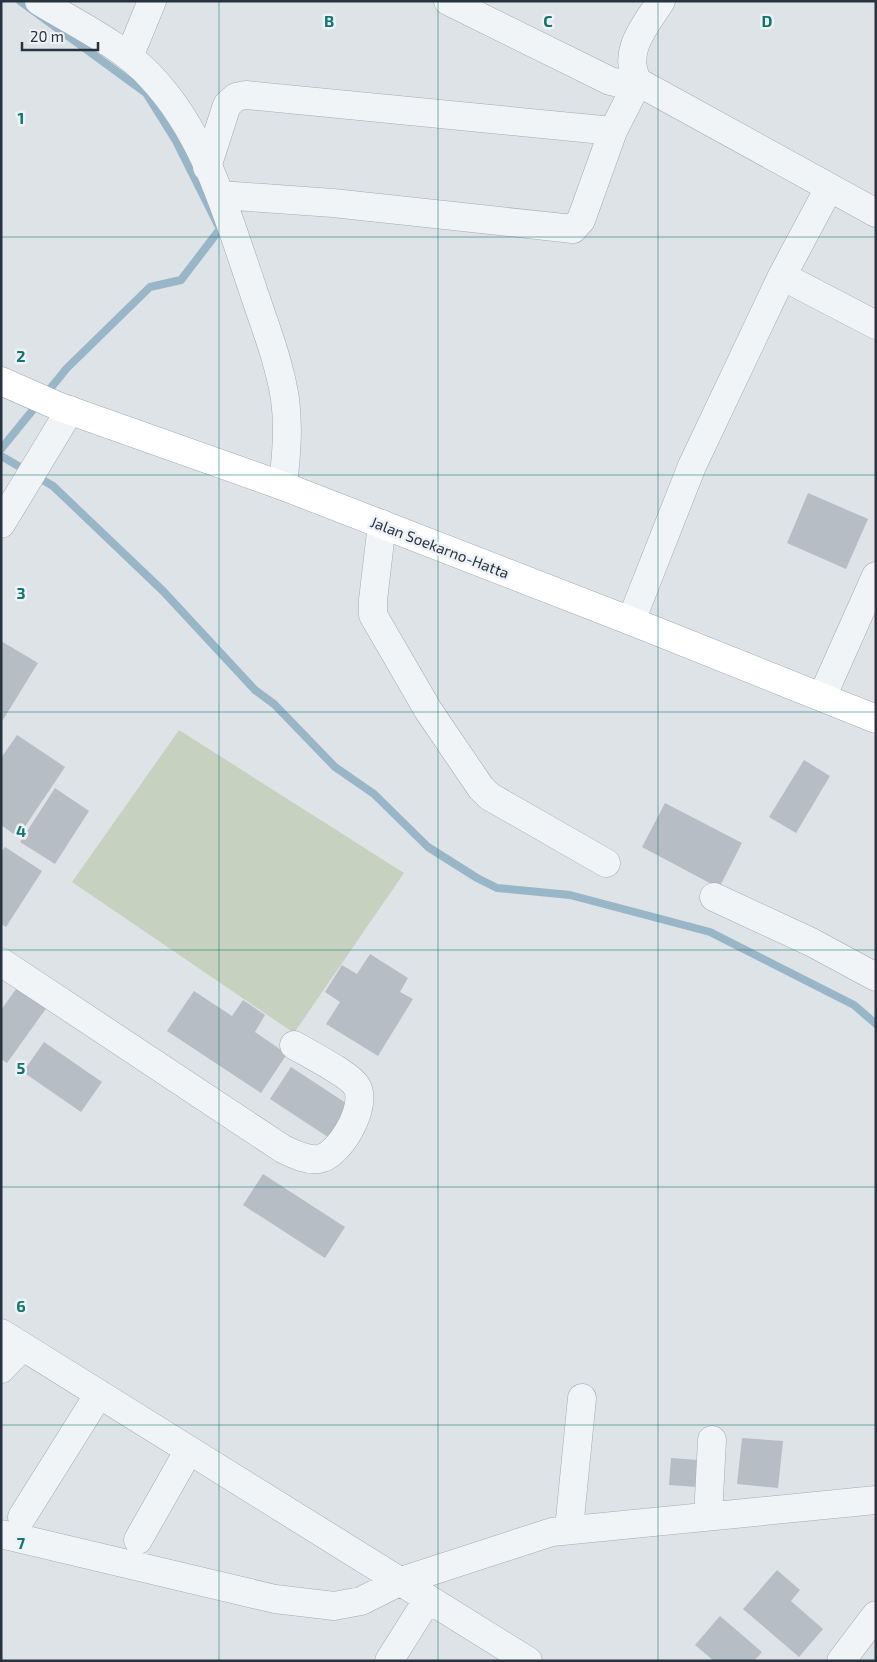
<svg xmlns="http://www.w3.org/2000/svg" width="877" height="1662" font-family="'Exo 2',sans-serif">
	<rect width="100%" height="100%" fill="#dee3e8"/>
	<path fill="#c6d2bf" d="M179,730L404,873L294,1033L72,882Z"/>
	<g fill="none" stroke-linecap="round" stroke-linejoin="round">
		<path stroke="#99b6c9" stroke-width="8" d="M1,449L67,368L150,287L181,280L220,229L176,141L146,93L20,1
			M1,456L53,486L163,591L255,690L274,704L335,767L374,794L428,847L477,878L497,888L570,895L710,932L854,1005L876,1024"/>
	</g>
	<path fill="#b6bdc5" d="M808,493L868,519L846,569L787,543Z
		M1,641L38,663L1,723Z
		M17,735L65,767L18,837L1,825V758Z
		M804,760L830,776L796,833L769,817Z
		M55,788L89,811L55,864L20,842Z
		M665,803L742,843L719,888L642,847Z
		M5,847L42,871L6,927L1,924V852Z
		M370,954L408,978L400,992L413,999L378,1056L326,1024L340,1002L325,992L342,965L357,974Z
		M21,982L50,1003L7,1063L1,1059V1010Z
		M194,991L232,1016L243,1000L265,1015L255,1032L287,1054L261,1093L167,1031Z
		M44,1042L102,1082L81,1112L23,1072Z
		M291,1067L355,1109L334,1141L270,1099Z
		M263,1174L345,1227L325,1258L243,1205Z
		M742,1438L783,1441L778,1488L737,1484Z
		M671,1458L699,1460L697,1487L669,1485Z
		M777,1570L800,1590L791,1601L823,1629L799,1657L743,1609Z
		M720,1616L762,1652L754,1661H714L695,1645Z"/>
	<g fill="none" stroke-linecap="round" stroke-linejoin="round">
		<g stroke="#a3abb2" stroke-width="29">
			<path id="minor" d="M39,1C75,23 123,46 151,77C205,134 227,214 252,287C264,324 279,360 285,399C289,428 286,457 283,486
				M448,1L610,81L635,87
				M661,1C645,26 621,52 638,82L876,213
				M129,57L152,1
				M207,167L227,105L236,97L246,95L613,131
				M220,195L333,203L573,229L581,220L613,131L638,82
				M782,276L876,325
				M1,524L70,410
				M382,524L373,600V615L428,710L481,788L489,796L606,863
				M631,621L692,466L782,276L829,188
				M822,697L876,576
				M714,897L811,942L876,977
				M1,962L283,1149C294,1154 307,1161 319,1159C339,1156 368,1107 357,1087C351,1075 307,1053 294,1045
				M1,1333L528,1661
				M1,1369L22,1347
				M708,1516L712,1440
				M22,1517L99,1394
				M569,1529L582,1398
				M1,1534L275,1599L334,1606L361,1601L401,1581L552,1532L876,1500
				M138,1540L189,1450
				M389,1661L428,1599
				M841,1661L876,1615"/>
		</g>
		<g stroke="#9ea9b4" stroke-width="29">
			<path id="major" d="M1,381L60,407L283,486L631,621L876,719"/>
		</g>
		<use href="#minor" stroke="#f1f4f6" stroke-width="28"/>
		<use href="#major" stroke="#fff" stroke-width="28"/>
	</g>
	<path fill="none" stroke="#0f766e" stroke-width="1" stroke-opacity="0.55" d="M219,1V1661M438,1V1661M658,1V1661M1,237H876M1,475H876M1,712H876M1,950H876M1,1187H876M1,1425H876"/>
	<g text-anchor="middle" dominant-baseline="central" stroke-width="5" stroke-linejoin="round" paint-order="stroke">
		<g font-size="15" fill="#27333f" stroke="#eef2f6">
			<text transform="translate(440 547) rotate(21)">Jalan Soekarno-Hatta</text>
		</g>
	</g>
	<g font-size="16" text-anchor="middle" font-weight="bold" fill="#0f766e" stroke="#eef2f6" stroke-width="5" stroke-linejoin="round" paint-order="stroke">
		<text x="329" y="27">B</text>
		<text x="548" y="27">C</text>
		<text x="767" y="27">D</text>
		<text x="21" y="124">1</text>
		<text x="21" y="362">2</text>
		<text x="21" y="599">3</text>
		<text x="21" y="837">4</text>
		<text x="21" y="1074">5</text>
		<text x="21" y="1312">6</text>
		<text x="21" y="1549">7</text>
	</g>
	<rect width="877" height="1662" fill="none" stroke="#27333f" stroke-width="5"/>
	<path d="M22 42v8h76v-8" fill="none" stroke="#27333f" stroke-width="2.5"/>
	<text x="30" y="42" font-size="15" fill="#27333f" stroke="#eef2f6" stroke-width="4" paint-order="stroke">20 m</text>
</svg>
